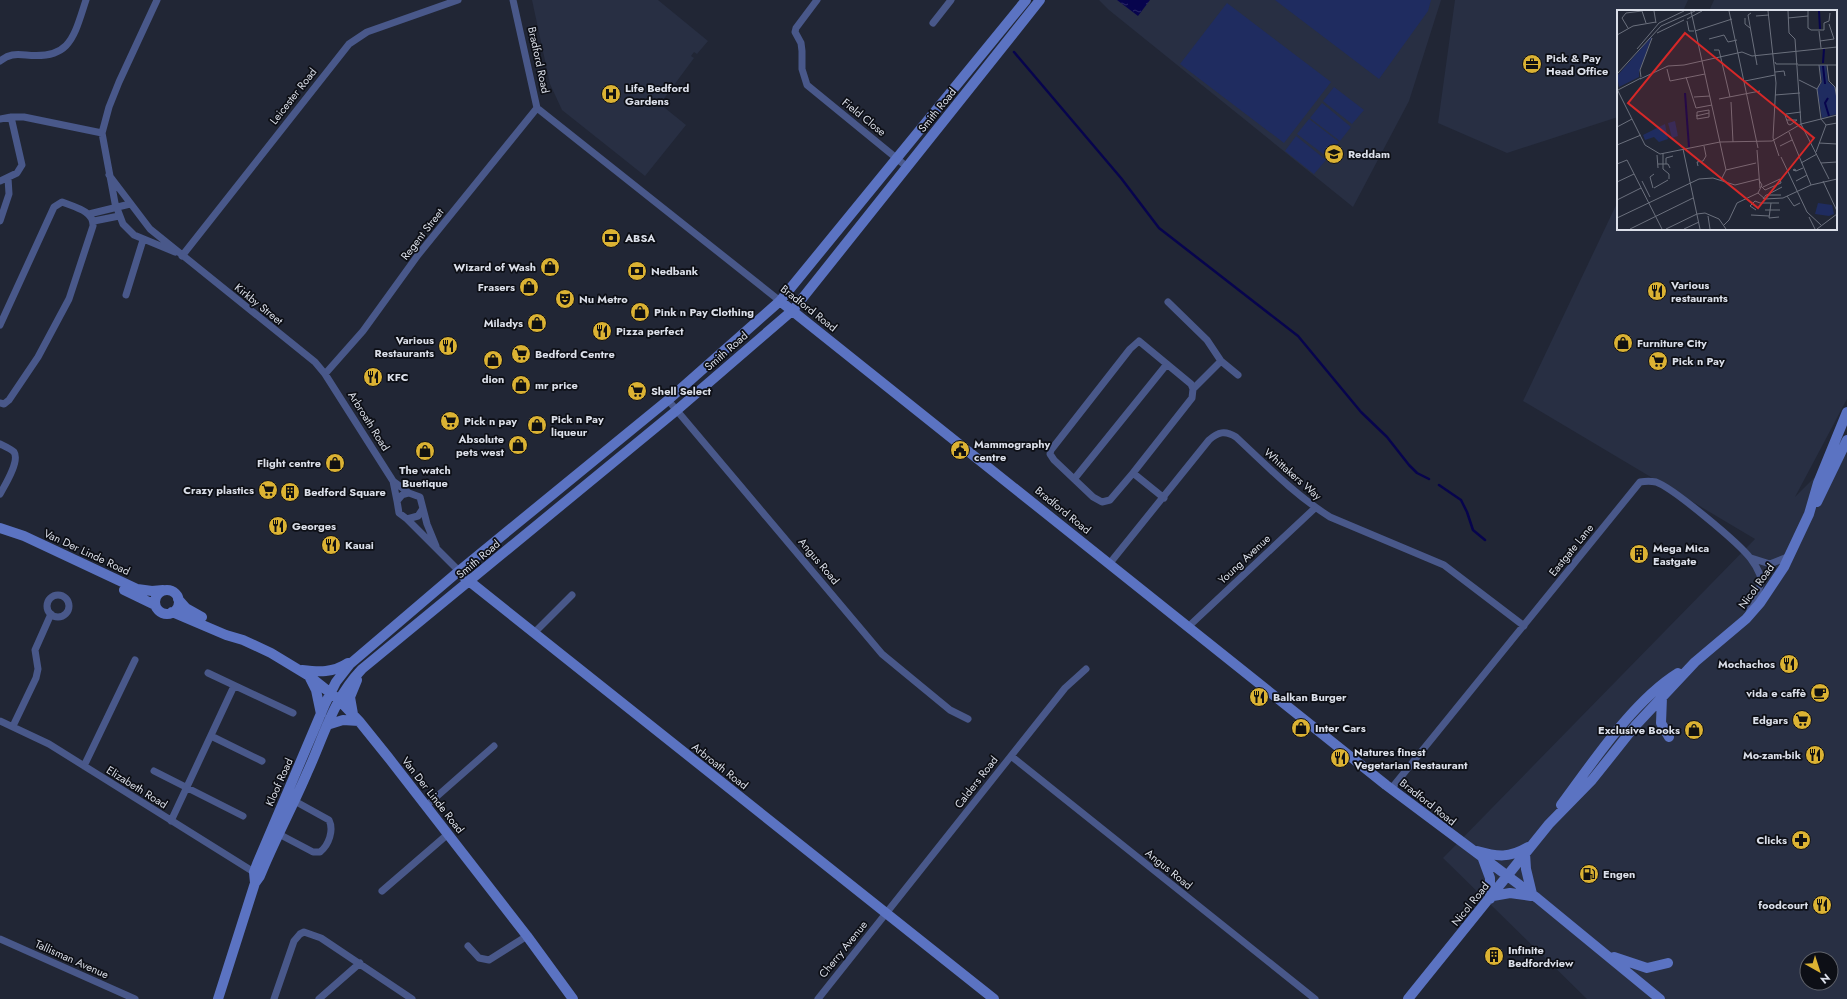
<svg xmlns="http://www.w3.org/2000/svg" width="1847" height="999" font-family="Jost,sans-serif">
	<defs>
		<pattern id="water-ripples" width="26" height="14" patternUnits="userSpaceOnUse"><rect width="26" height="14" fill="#07044d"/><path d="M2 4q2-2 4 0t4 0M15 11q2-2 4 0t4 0" fill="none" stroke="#2b2867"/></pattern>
	</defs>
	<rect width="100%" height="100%" fill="#212635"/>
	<path fill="#282f43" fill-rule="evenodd" d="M532,0H658L708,41L697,54L694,52L691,56L694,58L660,104L686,125L645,176L562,110L550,84Z
		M1099,0H1441L1409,101L1353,207L1109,10Z
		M1455,0H1688L1683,11H1618V117L1507,153L1438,123Z
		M1714,0H1847V399L1795,497L1847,445V999H1587L1443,858L1755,539L1523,401L1618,201V229H1836V11H1709ZM1807,959H1831V983H1807Z"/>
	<path fill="#1f2c60" d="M1275,0H1431L1428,11L1379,79Z
		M1227,3L1331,82L1284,143L1180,64Z
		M1334,87L1364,110L1352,124L1323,101Z
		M1322,103L1351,127L1340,141L1310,118Z
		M1309,119L1339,142L1327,157L1297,134Z
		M1296,136L1326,160L1314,174L1285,151Z"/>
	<path fill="url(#water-ripples)" d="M1117,0H1150L1138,16Z"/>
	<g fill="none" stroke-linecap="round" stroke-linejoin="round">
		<path stroke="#07044d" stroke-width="2.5" d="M1014,52L1121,178L1159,228L1298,336L1361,412L1387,437L1409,465L1417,473L1429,479
			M1439,485L1461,500L1467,512L1473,530L1485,540"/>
		<path stroke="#49588a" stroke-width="7" d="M157,0L119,82L109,107L102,133L115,203L123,224L134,235L175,252
			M513,0L537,108L780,301
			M817,0L796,28L795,32L801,43L802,51V69L807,85L906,166
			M933,23L951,0
			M0,61C9,54 15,54 26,55C71,60 74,36 86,0
			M0,119L11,117H24L102,133
			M109,175L150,229L315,362L325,374L393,481L397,501
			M0,181L17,173L22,165L11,117
			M89,214L130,204
			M0,221L9,194L8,178
			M94,221L119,216
			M182,256L349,44L367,32L458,0
			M126,295L143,240
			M1168,302L1207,340L1221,361L1238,375
			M0,325L54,207L62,202C74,207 94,211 93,226L69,299L38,357L9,400L4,404L0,403
			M1139,341L1191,384L1193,389L1192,398L1133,473L1110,500L1102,502L1093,497L1054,460L1050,454L1051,450L1130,349Z
			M325,374L363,331L418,255L537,108
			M1193,389L1221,361
			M668,400L882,654L950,710L968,719
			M0,444C4,446 11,449 14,452C20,461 5,485 0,494
			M1133,473L1164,498
			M1075,478L1167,364
			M393,481L409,493
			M422,510L418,516L407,519L399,513L397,501L402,495L409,493L420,497L427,524L436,546
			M407,519L459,571
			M1751,558L1770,564L1790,556
			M1110,563L1209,440C1218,432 1225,430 1236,437C1266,465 1295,495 1330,517L1444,565L1524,626
			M47 606a11 11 0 1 1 22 0a11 11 0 1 1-22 0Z
			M1188,627L1315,508
			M534,633L572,595
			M208,673L293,713
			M0,721L49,744L257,874
			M13,726L36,678L38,669L35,650L51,614
			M211,736L262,761
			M1011,756L1315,999
			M84,766L135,660
			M154,771L243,816
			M1391,789L1640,482C1646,481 1651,481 1656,482C1673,488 1739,543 1751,559C1755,564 1758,570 1760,575C1763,588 1753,601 1749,613
			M426,806L494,746
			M171,821L234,686
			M275,832L313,852H320C329,845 334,830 329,820L291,799
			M382,891L448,834
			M0,939L135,999
			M468,946L479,958L489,960L527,936
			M274,999L294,941L300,934L304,932L321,938L412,999
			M319,999L360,963
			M818,999L1065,688L1086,669"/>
		<path stroke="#5b73c2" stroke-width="10" d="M780,301L1386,785L1537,898L1660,999
			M1817,502L1847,440
			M0,528L24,536L137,589L152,591L163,590
			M464,577L994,999
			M124,590L155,605
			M155 602a12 12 0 1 1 24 0a12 12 0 1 1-24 0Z
			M178,599L186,608L202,617
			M172,612L226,635L243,640L271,653L309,676L338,699L359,721L388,757L527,936L573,999
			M302,670C319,672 333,673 348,663
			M310,678L316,690L321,714
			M1662,697L1661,723L1669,737
			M353,714L350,697L357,680
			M327,725L343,720L359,721
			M1561,805C1593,762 1633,701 1678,673
			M1477,851C1498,857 1509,858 1528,847
			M1525,853L1526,869L1532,894
			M1483,859L1490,878V899
			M255,883L254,872L257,864L325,704L336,682L350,664L459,571L668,400L780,301L1026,0
			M1493,896L1510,893L1531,896
			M1614,957L1647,968L1668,963
			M218,999L255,883L260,876C274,841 292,808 307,773C324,736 333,699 362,669L677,410L793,310L1040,0
			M1408,999L1549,824L1592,780L1635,726L1695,662L1746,619L1760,603L1784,567L1809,514L1818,483L1847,412"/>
	</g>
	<defs>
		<g id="office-disc" transform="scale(1)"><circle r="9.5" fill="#dbb233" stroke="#0d0f16"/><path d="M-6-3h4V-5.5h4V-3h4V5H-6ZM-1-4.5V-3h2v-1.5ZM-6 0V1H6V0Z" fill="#111"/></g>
		<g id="hospital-disc" transform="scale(1)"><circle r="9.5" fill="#dbb233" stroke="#0d0f16"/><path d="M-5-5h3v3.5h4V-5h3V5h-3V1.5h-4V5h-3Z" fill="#111"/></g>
		<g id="school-disc" transform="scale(1)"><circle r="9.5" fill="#dbb233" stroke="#0d0f16"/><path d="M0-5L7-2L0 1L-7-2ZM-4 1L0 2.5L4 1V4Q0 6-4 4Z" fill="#111"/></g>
		<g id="bank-disc" transform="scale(1)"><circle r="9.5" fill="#dbb233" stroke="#0d0f16"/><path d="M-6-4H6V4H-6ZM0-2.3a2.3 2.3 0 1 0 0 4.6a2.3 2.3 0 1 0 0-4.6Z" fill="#111"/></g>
		<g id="shop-disc" transform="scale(1)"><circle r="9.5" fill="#dbb233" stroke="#0d0f16"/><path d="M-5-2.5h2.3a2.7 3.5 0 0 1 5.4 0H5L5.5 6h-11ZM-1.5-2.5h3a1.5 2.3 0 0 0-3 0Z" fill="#111"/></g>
		<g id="restaurant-disc" transform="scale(1)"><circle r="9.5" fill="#dbb233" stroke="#0d0f16"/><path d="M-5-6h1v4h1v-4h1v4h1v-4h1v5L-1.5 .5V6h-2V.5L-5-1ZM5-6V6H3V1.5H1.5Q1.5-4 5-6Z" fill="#111"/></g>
		<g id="theatre-disc" transform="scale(1)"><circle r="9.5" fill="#dbb233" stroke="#0d0f16"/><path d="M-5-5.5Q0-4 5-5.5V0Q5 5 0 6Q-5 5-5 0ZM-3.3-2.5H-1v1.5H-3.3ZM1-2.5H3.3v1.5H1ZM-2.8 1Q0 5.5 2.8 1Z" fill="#111"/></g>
		<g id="supermarket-disc" transform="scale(1)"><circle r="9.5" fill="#dbb233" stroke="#0d0f16"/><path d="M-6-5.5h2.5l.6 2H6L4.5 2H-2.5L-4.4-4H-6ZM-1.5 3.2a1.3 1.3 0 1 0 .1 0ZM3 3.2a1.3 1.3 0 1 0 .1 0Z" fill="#111"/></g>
		<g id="civic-disc" transform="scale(1)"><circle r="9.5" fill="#dbb233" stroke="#0d0f16"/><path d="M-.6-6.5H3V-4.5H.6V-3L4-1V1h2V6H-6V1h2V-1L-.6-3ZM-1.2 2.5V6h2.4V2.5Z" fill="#111"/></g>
		<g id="building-disc" transform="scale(1)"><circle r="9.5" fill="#dbb233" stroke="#0d0f16"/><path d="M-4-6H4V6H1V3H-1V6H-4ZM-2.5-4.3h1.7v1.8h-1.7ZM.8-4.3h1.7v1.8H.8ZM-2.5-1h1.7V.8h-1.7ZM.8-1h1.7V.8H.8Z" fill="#111"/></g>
		<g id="cafe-disc" transform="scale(1)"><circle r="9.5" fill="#dbb233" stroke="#0d0f16"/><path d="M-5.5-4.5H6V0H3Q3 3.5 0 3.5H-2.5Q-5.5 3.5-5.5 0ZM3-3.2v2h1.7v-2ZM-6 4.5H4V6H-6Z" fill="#111"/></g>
		<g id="pharmacy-disc" transform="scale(1)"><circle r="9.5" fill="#dbb233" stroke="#0d0f16"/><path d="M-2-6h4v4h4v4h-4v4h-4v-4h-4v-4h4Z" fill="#111"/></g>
		<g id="fuel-disc" transform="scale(1)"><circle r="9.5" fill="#dbb233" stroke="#0d0f16"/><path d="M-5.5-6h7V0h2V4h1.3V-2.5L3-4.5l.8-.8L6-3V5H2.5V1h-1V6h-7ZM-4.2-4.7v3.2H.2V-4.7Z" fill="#111"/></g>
	</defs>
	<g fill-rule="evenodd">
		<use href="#office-disc" x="1532" y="64"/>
		<use href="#hospital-disc" x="611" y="94"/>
		<use href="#school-disc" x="1334" y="154"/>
		<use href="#bank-disc" x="611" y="238"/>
		<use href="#shop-disc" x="550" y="267"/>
		<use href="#bank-disc" x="637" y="271"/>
		<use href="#shop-disc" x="529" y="287"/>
		<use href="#restaurant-disc" x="1657" y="291"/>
		<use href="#theatre-disc" x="565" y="299"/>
		<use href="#shop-disc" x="640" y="312"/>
		<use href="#shop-disc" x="537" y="323"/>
		<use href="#restaurant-disc" x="602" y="331"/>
		<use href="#shop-disc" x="1623" y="343"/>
		<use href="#restaurant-disc" x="448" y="346"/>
		<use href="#supermarket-disc" x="521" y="354"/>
		<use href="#shop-disc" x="493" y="360"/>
		<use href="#supermarket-disc" x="1658" y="361"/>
		<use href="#restaurant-disc" x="373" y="377"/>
		<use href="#shop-disc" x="521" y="385"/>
		<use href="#supermarket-disc" x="637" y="391"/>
		<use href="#supermarket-disc" x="450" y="421"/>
		<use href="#shop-disc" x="537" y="425"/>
		<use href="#shop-disc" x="518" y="445"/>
		<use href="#civic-disc" x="960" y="450"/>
		<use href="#shop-disc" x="425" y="451"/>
		<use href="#shop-disc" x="335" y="463"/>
		<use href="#supermarket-disc" x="268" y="490"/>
		<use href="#building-disc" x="290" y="492"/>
		<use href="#restaurant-disc" x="278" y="526"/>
		<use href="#restaurant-disc" x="331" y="545"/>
		<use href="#building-disc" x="1639" y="554"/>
		<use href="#restaurant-disc" x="1789" y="664"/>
		<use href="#cafe-disc" x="1820" y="693"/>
		<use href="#restaurant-disc" x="1259" y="697"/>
		<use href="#supermarket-disc" x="1802" y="720"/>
		<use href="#shop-disc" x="1301" y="728"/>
		<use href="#shop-disc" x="1694" y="730"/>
		<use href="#restaurant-disc" x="1815" y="755"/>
		<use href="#restaurant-disc" x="1340" y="758"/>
		<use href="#pharmacy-disc" x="1801" y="840"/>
		<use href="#fuel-disc" x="1589" y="874"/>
		<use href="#restaurant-disc" x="1822" y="905"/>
		<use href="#building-disc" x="1494" y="956"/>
	</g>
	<g text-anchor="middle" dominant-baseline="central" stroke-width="3.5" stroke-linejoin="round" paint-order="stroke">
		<g font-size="11" font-weight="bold" fill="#dbdfe9" stroke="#0d0f16" text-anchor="start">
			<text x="1546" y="58">Pick &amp; Pay<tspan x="1546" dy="13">Head Office</tspan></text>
			<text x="625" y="88">Life Bedford<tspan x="625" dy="13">Gardens</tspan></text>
			<text x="1348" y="154">Reddam</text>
			<text x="625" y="238">ABSA</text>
			<text x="536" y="267" text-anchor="end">Wizard of Wash</text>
			<text x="651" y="271">Nedbank</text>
			<text x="1671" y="285">Various<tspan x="1671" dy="13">restaurants</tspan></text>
			<text x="515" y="287" text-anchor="end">Frasers</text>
			<text x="579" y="299">Nu Metro</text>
			<text x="654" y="312">Pink n Pay Clothing</text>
			<text x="523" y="323" text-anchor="end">Miladys</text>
			<text x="616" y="331">Pizza perfect</text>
			<text x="434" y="340" text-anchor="end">Various<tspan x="434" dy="13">Restaurants</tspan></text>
			<text x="1637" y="343">Furniture City</text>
			<text x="535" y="354">Bedford Centre</text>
			<text x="1672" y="361">Pick n Pay</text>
			<text x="387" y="377">KFC</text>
			<text x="493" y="379" text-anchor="middle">dion</text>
			<text x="535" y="385">mr price</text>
			<text x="651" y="391">Shell Select</text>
			<text x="551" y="419">Pick n Pay<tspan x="551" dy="13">liqueur</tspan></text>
			<text x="464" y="421">Pick n pay</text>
			<text x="504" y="439" text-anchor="end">Absolute<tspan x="504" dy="13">pets west</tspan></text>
			<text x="974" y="444">Mammography<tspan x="974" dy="13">centre</tspan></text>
			<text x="321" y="463" text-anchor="end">Flight centre</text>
			<text x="425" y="470" text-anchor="middle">The watch<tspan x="425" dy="13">Buetique</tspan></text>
			<text x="254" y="490" text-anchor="end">Crazy plastics</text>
			<text x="304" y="492">Bedford Square</text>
			<text x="292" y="526">Georges</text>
			<text x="345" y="545">Kauai</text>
			<text x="1653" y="548">Mega Mica<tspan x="1653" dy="13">Eastgate</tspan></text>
			<text x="1775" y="664" text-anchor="end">Mochachos</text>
			<text x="1806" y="693" text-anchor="end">vida e caffè</text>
			<text x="1273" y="697">Balkan Burger</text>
			<text x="1788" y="720" text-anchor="end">Edgars</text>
			<text x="1315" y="728">Inter Cars</text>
			<text x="1680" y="730" text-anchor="end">Exclusive Books</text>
			<text x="1354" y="752">Natures finest<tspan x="1354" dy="13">Vegetarian Restaurant</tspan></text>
			<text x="1801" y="755" text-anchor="end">Mo-zam-bik</text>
			<text x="1787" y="840" text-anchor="end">Clicks</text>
			<text x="1603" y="874">Engen</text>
			<text x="1808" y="905" text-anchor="end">foodcourt</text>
			<text x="1508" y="950">Infinite<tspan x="1508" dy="13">Bedfordview</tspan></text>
		</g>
		<g font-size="11" fill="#dbdfe9" stroke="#0d0f16">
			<text transform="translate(539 60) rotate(78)">Bradford Road</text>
			<text transform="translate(293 96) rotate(-52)">Leicester Road</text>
			<text transform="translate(937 110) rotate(-51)">Smith Road</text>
			<text transform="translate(864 117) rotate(39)">Field Close</text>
			<text transform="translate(422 234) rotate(-52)">Regent Street</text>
			<text transform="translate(259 304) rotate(39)">Kirkby Street</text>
			<text transform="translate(809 308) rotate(38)">Bradford Road</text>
			<text transform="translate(726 351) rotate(-41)">Smith Road</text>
			<text transform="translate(369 421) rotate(58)">Arbroath Road</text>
			<text transform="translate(1293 474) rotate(41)">Whittakers Way</text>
			<text transform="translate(1063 510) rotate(39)">Bradford Road</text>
			<text transform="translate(1571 550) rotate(-51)">Eastgate Lane</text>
			<text transform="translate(87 552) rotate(25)">Van Der Linde Road</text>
			<text transform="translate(478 559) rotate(-40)">Smith Road</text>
			<text transform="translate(1244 559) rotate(-43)">Young Avenue</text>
			<text transform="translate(819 561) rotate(50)">Angus Road</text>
			<text transform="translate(1756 586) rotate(-54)">Nicol Road</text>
			<text transform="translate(720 766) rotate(38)">Arbroath Road</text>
			<text transform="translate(279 782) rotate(-66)">Kloof Road</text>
			<text transform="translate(976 782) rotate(-52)">Calders Road</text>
			<text transform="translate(137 787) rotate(32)">Elizabeth Road</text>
			<text transform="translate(433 795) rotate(52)">Van Der Linde Road</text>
			<text transform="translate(1428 802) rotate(38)">Bradford Road</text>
			<text transform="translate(1169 869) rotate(39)">Angus Road</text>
			<text transform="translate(1470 904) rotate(-51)">Nicol Road</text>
			<text transform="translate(843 949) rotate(-51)">Cherry Avenue</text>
			<text transform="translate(72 959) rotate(24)">Tallisman Avenue</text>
		</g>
	</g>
	<g transform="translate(1617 10)">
		<rect width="220" height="220" fill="#212635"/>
		<path d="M35,26L22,62V67L2,77L0,66ZM202,55H209L211,72L218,77L220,94V104L205,108L200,79L205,72Z" fill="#1f2c60"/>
		<path d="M58,111L61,126L55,128L51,113ZM48,114L51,129L42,132L37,127L28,130L26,125ZM201,193L215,195L217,204L212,206L198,204Z" fill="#1f2c60"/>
		<path fill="none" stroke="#07044d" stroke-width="2" d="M202,1L203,19M206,53L207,39M206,56L208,74M68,83L72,137M211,88L208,93L212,106"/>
		<path fill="none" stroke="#6b707d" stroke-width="1" d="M37,1L39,13M74,1L109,160L104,170M112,1L141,138M151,1L159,73L156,128L162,146M171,1L172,23L178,29L184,114L212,169M191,1V18L194,20H207V13L212,11L213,3M134,3L131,5L140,55M139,6L152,5M128,8V14L133,18M171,8L191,6M70,9L85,1M70,11L72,21H77M42,13L67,1M11,18L5,8L9,3L25,1L29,13M78,21L115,9M202,21L204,38M40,23L67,10M0,25L16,16L39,12M92,29L107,25L111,32L120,30M203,31L217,29L212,14M20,39L42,13M97,40H102L113,87M158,52L159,54H181M181,55H220M202,55L204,72L200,79L204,109L209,115L220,113M210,55L212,71L218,77L220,89M50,59L53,71L88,64M158,62L167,61L168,66M0,64L44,16L78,1M24,67L23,60L35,28M69,67L79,98L95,95M23,69L51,56L67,55L125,42L135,46L220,37M182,70L200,79M128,71L158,65M0,79L28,135L43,144L103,132L155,131L184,114L220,105M1,80L24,68M158,85L183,83M77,87L93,86M102,89L143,81M114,92L116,132M92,100V107L80,109V102ZM79,106L92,103M170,110H180L173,115L171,114L168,105L169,104L184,102M0,117L15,109M172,122L194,175M202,133L220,134M0,135L24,125M163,136L175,130M66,139L83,219M140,140L143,178M199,142L209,115M46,143V159L52,164V169M40,145L41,158M164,147L190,202L204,215M184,153L200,144M204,153L220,152M0,154L10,150L45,219M41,154H51L53,158M49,154V148L56,146M81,156L80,152L86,151L89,146L87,136M109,160L139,153M179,161L176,160L178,159L179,161L186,158M25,171L33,187M179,171L190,165M206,171L220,201M0,172L17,164M144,176L148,180L164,173L163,169L146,177M36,178L33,167L37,164M37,178L51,170M141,183L148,189L166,188L194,175L220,169M150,185L165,177M170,186L177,196L183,193M146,189L149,185H164M0,190L24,178M154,193L152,208L162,207M139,200L133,196L138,191L143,193H162M148,200H163M134,205L152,206M91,206L93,219M192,207L198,219M0,208L82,169L96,168L118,175L142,169M107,215L112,210L120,193L141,183L145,175L142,170M13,219L76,188M49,219L80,204L88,203L102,209L109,219M67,219L82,212M200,219L220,204"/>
		<path fill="#d62828" fill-opacity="0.15" stroke="#d62828" stroke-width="2" d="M68,23L197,128L141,198L11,93Z"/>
		<rect width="220" height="220" fill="none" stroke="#dbdfe9" stroke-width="2"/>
	</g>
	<g transform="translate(1819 971) rotate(141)"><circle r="19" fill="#0d0f16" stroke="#5f626a"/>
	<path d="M0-3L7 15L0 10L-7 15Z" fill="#dbb233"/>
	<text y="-6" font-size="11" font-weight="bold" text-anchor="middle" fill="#dbdfe9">N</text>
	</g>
</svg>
